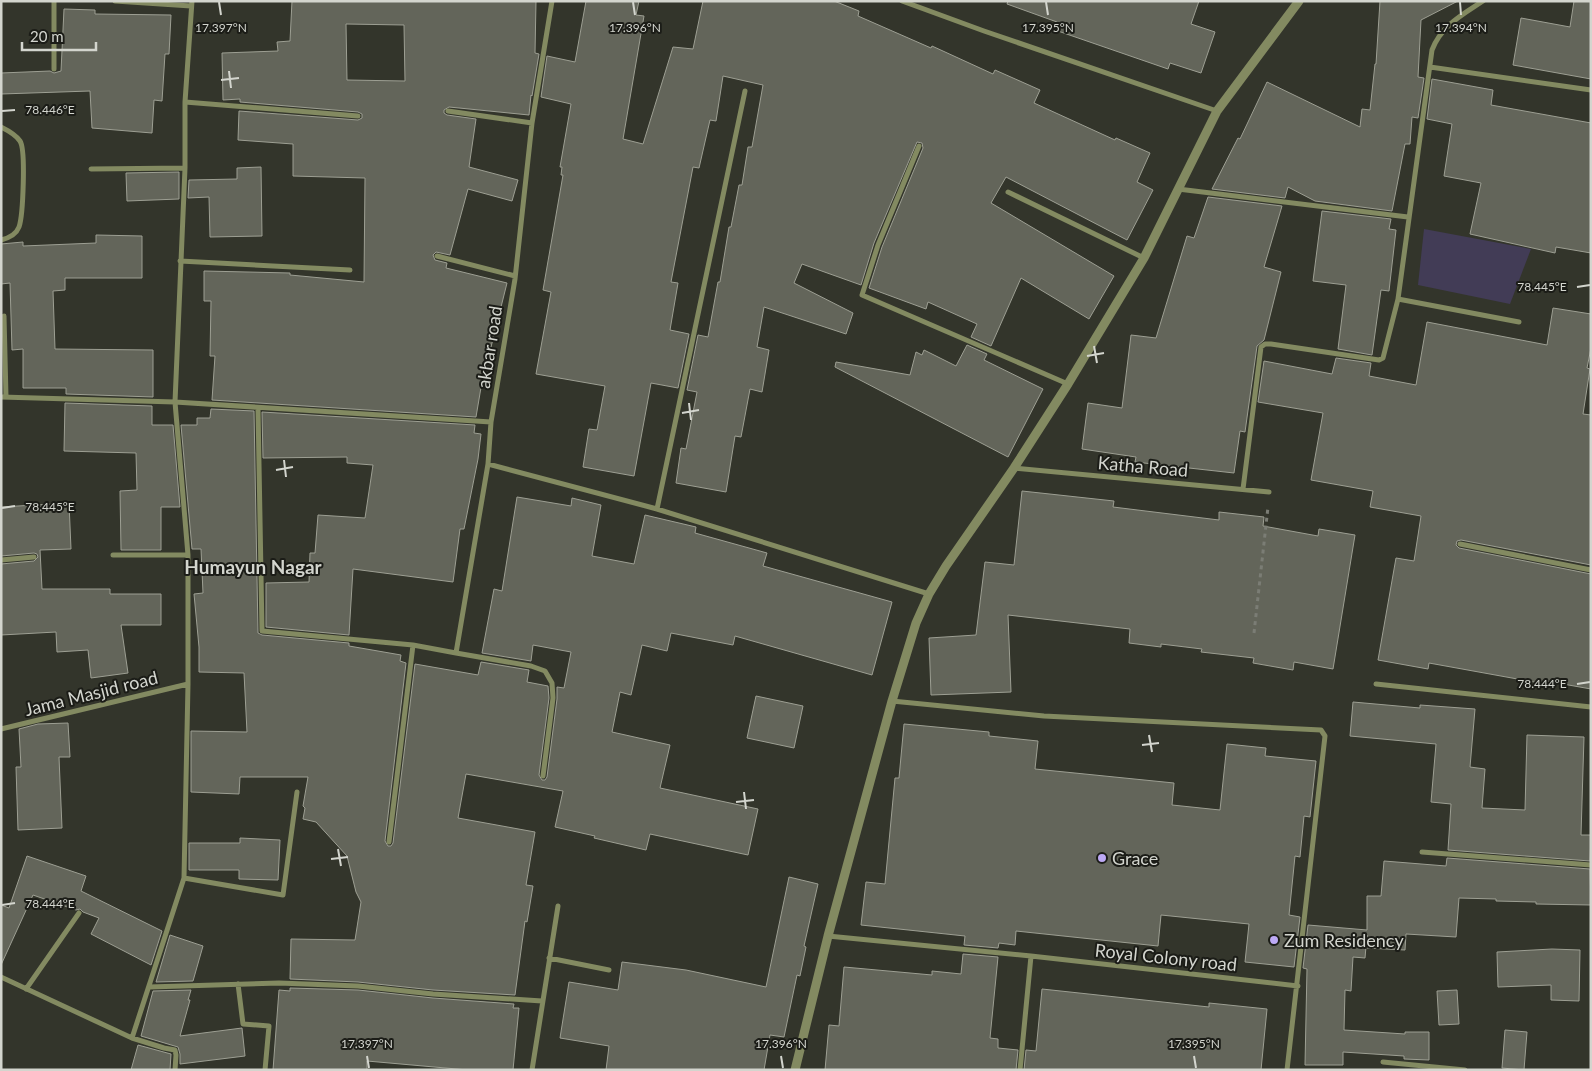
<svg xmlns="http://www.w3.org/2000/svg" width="1592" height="1071" font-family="Lato,sans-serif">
	<rect width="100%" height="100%" fill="#33352b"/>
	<path fill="#423c56" d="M1424,229L1531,249L1510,304L1418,285Z"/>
	<path fill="#63655a" stroke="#9d9f93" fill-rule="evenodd" d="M292,1H536L535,53L539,54L532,96L531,95L529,115L449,107L444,110V113L447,115L476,119L469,167L518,180L512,201L468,189L450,255L436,252L433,255L435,260L447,263L446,268L507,283L491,347L488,346L476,417L212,400L215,356H210L211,301H204V271L290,273V275L364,282L365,178L293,176V144L238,140L239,111L358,120L362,118V114L358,112L240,102V99L223,100L222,53L278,51L277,42L290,41ZM346,24L404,25L405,81L347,80Z
		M586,1H639L636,15L644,16L623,139L643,144L673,47L693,49L703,1H834L859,11L858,16L931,48L932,46L993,74L995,70L1040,90L1034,103L1115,140L1116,138L1150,153L1137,182L1153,190L1127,240L1006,177L991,203L1114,276L1089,319L1021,278L991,346L971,337L977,324L928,302L926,309L869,288L882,247L923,148L922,143L917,142L874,243L861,285L802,264L794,283L853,313L846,334L764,307L757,347L769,350L762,392L750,389L741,437L735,436L726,492L676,483L681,448L686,449L697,392L687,390L698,335L708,337L718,282H720L729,227H731L739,185H742L748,147H752L763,85L723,76L716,121L710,120L699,168L693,167L671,282L678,283L670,330L689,334L678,388L651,383L634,476L583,467L589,429L597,430L605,386L536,374L551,292L543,290L563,175H561L562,167H560L571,104L541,97L547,56L575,62Z
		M1008,1H1199L1191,24L1215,32L1201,73L1170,63L1168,69L1055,30L1057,22L1007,4Z
		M1380,1H1458L1421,20L1418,77L1424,78L1418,118L1412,117L1410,144H1405L1392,211L1315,201L1288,187L1285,198L1212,189L1238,138L1240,139L1267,82L1360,127L1362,109L1370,110L1375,64H1376Z
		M1574,1H1591V79L1513,65L1521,18L1570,27Z
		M64,9L95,10V14L171,15L169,54H165L162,101L154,100L152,133L92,128L90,91L1,94V73L50,71L54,73L61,71Z
		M1432,79L1493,90L1491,105L1591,123V253L1556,247L1555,253L1470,234L1481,183L1444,176L1452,124L1427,119Z
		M261,167L262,236L210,237L209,197L188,198L189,180L237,179V168Z
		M179,172V199L127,201L126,173Z
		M1208,197L1282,206L1264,267L1281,272L1264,340L1257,346L1245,432L1240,431L1234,473L1135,462L1136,457L1082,449L1088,403L1122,408L1131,335L1156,338L1187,236L1194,238Z
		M1322,211L1391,219L1389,229L1396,230L1389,291L1381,290L1372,355L1338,349L1346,285L1313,281Z
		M96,235L142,236V278H65V290L53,291L55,349L153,350V397L66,394V388H23V349L12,350L10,283L1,284V244L23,242V246L96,243Z
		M1553,308L1591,314V348L1587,368L1590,369L1583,414L1591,415V565L1461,540L1457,541L1456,545L1459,548L1591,574V689L1546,681L1545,684L1429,663L1428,669L1378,660L1396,558L1414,561L1421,516L1370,507L1373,491L1311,480L1323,413L1258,402L1264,361L1332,374L1336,358L1371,363L1369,376L1416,385L1427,322L1547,345Z
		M967,345L987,354L984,360L1043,389L1008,457L835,367L836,362L910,375L916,352L922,355L924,350L956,366Z
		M65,403L152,406V425H173L180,507H161V550H121L120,491L137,490L136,453L64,451Z
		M211,409L254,411L258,633L262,635L349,643V646L401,655L400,661L406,663L385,841L388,846H391L393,843L415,664L478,675L481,662L529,670L527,682L548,686L549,698L539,775L542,780H545L547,777L557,699V687L564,688L571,652L533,645L531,661L482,653L494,589L502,591L517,497L571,506L572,498L601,505L592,556L634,564L645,515L696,527L695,533L767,553L763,566L892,602L872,675L735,636L733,645L671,633L667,651L642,645L631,695L620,692L612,732L670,745L660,788L758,809L748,855L650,834L646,850L594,838L595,836L555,827L563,791L466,774L458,818L535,832L526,885L533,886L527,922L525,921L515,995L433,990L358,982L290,979L291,939L355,940L361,902L356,892L347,856L316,822L303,819L305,808L303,806L308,777H240L239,794L191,792V731L247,732L244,673L199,672V647L194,594L203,593L201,549H192L181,425H197V418H210Z
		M262,412L475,425L474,433L481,434L478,459L464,529H460L453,582L353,569L349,635L266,627V583L309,582L310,553H315L318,515L365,518L373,465L347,463V457L263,458Z
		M1022,491L1114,501L1113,507L1219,520V512L1264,517L1263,526L1318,536L1319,529L1355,535L1333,669L1294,662L1293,670L1253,663L1254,658L1201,652L1202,649L1161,644V647L1129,643L1130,629L1008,615L1011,692L931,695L929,638L976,635L985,562L1014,565Z
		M69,503L71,549L40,550L42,589H110V594H161V625H121L128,673L91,678L88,650L57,652L56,632L1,635V564L34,561L38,557L37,554L34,553L1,556V507Z
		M756,696L803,706L794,748L747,738Z
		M1353,702L1420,708V705L1475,709L1470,767L1485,769L1482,808L1525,810L1527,735L1584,737L1581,835H1591L1590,861L1448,850L1451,804L1431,802L1436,744L1350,736Z
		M68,723L70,757H59L62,828L18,830L16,767H21L19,729L38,724Z
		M904,724L989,732V736L1038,741L1035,769L1174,783L1172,805L1220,810L1227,744L1266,748L1265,756L1316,761L1310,817L1304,816L1300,857L1295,856L1289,915L1300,917L1294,967L1245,962L1249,924L1161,915L1158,946L1016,931L1015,945L999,943L998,948L964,945L965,936L861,925L866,882L885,884L895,778H899Z
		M240,838L280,840L278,880L239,879V870H189V843H240Z
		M27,856L86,876L81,891L162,931L151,965L91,934L99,918L83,912L80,909L76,910L33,895L1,965V905L9,908Z
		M1447,858L1590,869L1591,905L1536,904V902L1496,901V899L1459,898L1456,937L1406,934L1405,950L1367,948V935L1365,958L1353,957L1351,991L1345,990L1344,1030L1405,1034V1032H1429V1060L1404,1059V1056L1343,1052V1065H1305L1307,969L1303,968L1308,925L1367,930V896H1381L1384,861L1446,866Z
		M789,877L818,884L804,946L806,947L800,976L797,975L784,1037L770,1035L764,1070H606L609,1046L560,1038L569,982L618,990L622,962L686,970L766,987Z
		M170,935L203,946L193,981L156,982Z
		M1552,949L1580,950L1579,1001L1551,1000V985L1498,987L1497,952Z
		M963,954L998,957L990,1038L998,1039V1048L1018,1050L1016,1070H825L829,1025L839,1026L844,967L932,975V971L961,974Z
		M290,988L358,990L433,998L514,1004L513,1008H519L513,1070H468L367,1061V1070H273L279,990L290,991Z
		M1042,989L1209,1007V1003L1267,1009L1261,1070H1024L1026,1050L1036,1051Z
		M191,990L188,1000H190L180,1036L242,1028L245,1056L180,1064V1054L178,1047L141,1036L153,991Z
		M1457,990L1459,1024L1439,1025L1437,991Z
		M1505,1030L1527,1032L1524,1070L1502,1068Z
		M138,1045L171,1054L170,1070H131Z"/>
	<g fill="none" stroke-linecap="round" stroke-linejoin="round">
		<path stroke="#7b7d75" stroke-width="3" stroke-dasharray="4 4" stroke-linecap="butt" d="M1254,633L1268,507"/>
		<path stroke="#838a61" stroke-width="5" d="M54,1V69
			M115,1L191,6
			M902,1L984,31L1217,111
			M1430,67L1591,90
			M185,102L358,116
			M448,111L532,123
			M1,127C7,130 16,135 20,141C26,150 23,216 19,227C16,235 9,238 1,240
			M919,146L878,245L862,295L1068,384
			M91,169L185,168
			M1178,189L1408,217
			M1008,192L1144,258
			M437,256L515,276
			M180,261L350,270
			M1398,299L1519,322
			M4,316L6,397
			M1,397L175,402L491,422
			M258,408L262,631L413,645L456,653L488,464L491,422L515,279L532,123L552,1
			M488,464L657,509L929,594
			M1014,468L1269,492
			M1243,489L1261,347L1265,344H1271L1379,360L1383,358L1398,299L1432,50C1441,26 1462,15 1483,1
			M657,509L745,91
			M1460,544L1591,570
			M113,555H188
			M1,560L34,557
			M456,653L531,666L545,671L552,683L553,698L543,776
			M1376,684L1591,707
			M892,701L1044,716L1321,730L1325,736L1287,1070
			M1,729L188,684
			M389,842L413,645
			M1422,852L1591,865
			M184,878L283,895L297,792
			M828,936L1031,956L1298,986
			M549,958L609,970
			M1,977L132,1038L164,1048L175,1050L176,1055L175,1070
			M238,984L243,1024L269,1026L265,1070
			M149,987L279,983L358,986L433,994L542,1001
			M26,989L79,913
			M132,1038L184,878L188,684V555L175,402L185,168V102L192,1
			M1383,1062L1465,1070
			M532,1070L558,906
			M1020,1070L1031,956"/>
		<path stroke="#838a61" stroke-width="9" d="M795,1070L828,936L892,701L916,623L929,594L946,566L1014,468L1068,384L1144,258L1217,111L1299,1"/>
	</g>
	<path fill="none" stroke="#d3d5ce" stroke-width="2" d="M219,2L221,15M633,2L635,15M1046,2L1048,15M1460,2L1461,15M229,71L231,88M221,80L239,78M2,111L15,110M1577,287L1590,285M1094,346L1097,363M1087,356L1104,353M689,403L691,420M682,413L699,410M284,460L286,477M276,470L293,467M2,508L15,506M1577,684L1590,682M1149,735L1152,752M1142,745L1159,743M744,792L746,809M736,802L754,800M338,849L341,866M331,859L348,857M2,905L15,903M367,1056L369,1068M781,1056L783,1068M1194,1056L1196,1068"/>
	<g fill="#bda9f5" stroke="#1b1c17" stroke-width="2">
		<circle cx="1102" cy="858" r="5"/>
		<circle cx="1274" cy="940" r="5"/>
	</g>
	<g text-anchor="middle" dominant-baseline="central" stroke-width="4" stroke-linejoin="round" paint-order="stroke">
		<g font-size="18" fill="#d3d5ce" stroke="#1b1c17">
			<text transform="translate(489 347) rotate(-81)">akbar road</text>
			<text transform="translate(1143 466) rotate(5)">Katha Road</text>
			<text transform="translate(91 693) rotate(-14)">Jama Masjid road</text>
			<text transform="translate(1166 957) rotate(6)">Royal Colony road</text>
		</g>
		<g font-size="18" fill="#d3d5ce" stroke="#1b1c17" text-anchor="start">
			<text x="1112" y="858">Grace</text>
			<text x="1284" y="940">Zum Residency</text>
		</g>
		<g font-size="19" font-weight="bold" fill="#d3d5ce" stroke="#1b1c17">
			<text x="253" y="566">Humayun Nagar</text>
		</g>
	</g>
	<g font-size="12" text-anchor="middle" fill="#d3d5ce" stroke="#1b1c17" stroke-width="4" stroke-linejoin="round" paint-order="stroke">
		<text x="221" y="32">17.397°N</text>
		<text x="635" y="32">17.396°N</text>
		<text x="1048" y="32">17.395°N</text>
		<text x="1461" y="32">17.394°N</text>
		<text x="50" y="114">78.446°E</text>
		<text x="1542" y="291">78.445°E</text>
		<text x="50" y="511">78.445°E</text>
		<text x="1542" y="688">78.444°E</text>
		<text x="50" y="908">78.444°E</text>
		<text x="367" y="1048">17.397°N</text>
		<text x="781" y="1048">17.396°N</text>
		<text x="1194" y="1048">17.395°N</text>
	</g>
	<rect width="1592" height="1071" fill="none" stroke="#d3d5ce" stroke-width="5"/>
	<path d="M22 42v8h74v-8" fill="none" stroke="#d3d5ce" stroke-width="2.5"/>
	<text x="30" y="42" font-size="15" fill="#d3d5ce" stroke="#1b1c17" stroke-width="4" paint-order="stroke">20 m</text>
</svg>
